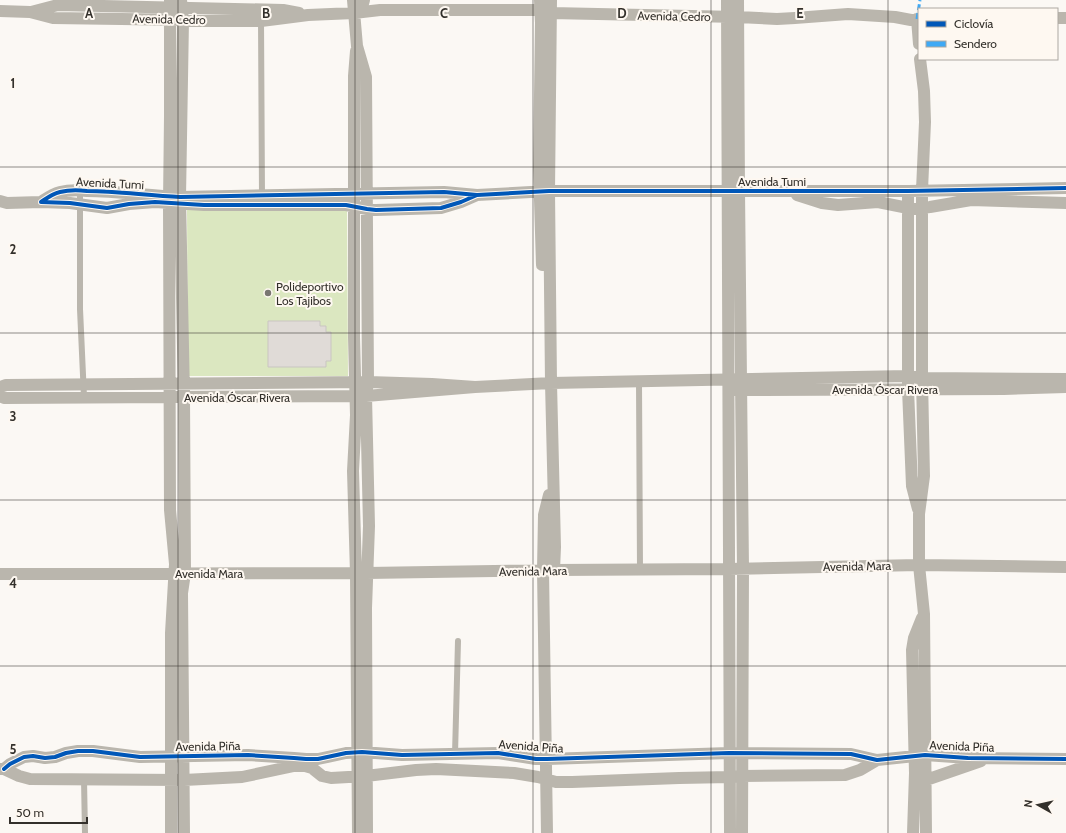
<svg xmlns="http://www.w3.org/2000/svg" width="1066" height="833" font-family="Cabin,sans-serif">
	<rect width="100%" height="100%" fill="#fbf8f4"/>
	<path fill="#dbe7c0" d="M347,209L348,376H188L187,210Z"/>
	<path fill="#e0dbd7" stroke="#c9c5c1" d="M268,321H320V326H326V332H331V361H326V367H268Z"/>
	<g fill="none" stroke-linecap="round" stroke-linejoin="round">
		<path stroke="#bab6ad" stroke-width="6" d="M261,20L262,197
			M80,190V309L84,397
			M639,382L640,570
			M455,754L458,641
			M84,779L85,833"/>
		<path stroke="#bab6ad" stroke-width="12" d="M170,0V116L169,203L170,510L175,564L171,633V833
			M181,0L183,20L180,197L184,397L185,573L182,593L184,833
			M353,0L357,46L366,77L368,382L366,396L369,526L366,608L367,833
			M540,0L541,23L539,167L542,265
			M551,0L549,191L551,383L555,547L554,570
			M727,0L730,833
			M738,0L739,191L743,569L742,833
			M0,11L30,12L53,18L261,21L277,19L308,15L354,13L380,10H541L551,13L738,17L777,19L795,18L848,14L895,17L911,20L919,19
			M31,12L58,5L283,10L299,13
			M354,13L362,7L364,0
			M1057,18H1066
			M917,19L919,44
			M356,51L354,76V337L356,415L353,471L356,573L358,833
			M920,59L924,91L925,122L922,190V378L924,476L919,514V565L924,614L926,833
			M908,191V389L912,486L918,509
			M477,195L461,202L441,208L376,210L367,209L346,205H204L155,202L129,204L107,208L70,203L41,202C47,198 52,194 60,192C68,190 79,190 87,191C118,191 149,196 180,197L444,192L477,195L549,191H908L1066,188
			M797,195L822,203L838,205L878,202L913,209L930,207L971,200L1066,203
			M0,201L7,203L41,202
			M0,387L6,385L368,382L432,384L475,387L366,396L4,398L0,396
			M475,387L551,383L908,376L922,378L1066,379
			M733,390L1004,389L1066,387
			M0,574L367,573L554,570L729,569L919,565L1066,567
			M0,769H4L19,776L30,779L184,780L242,777L294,766H305L312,768L322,776L331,778L366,776L416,770L436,769L514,773L538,777L556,782H572L679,778L730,777L742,776L845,775L860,770L877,760
			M4,769L10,764L24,757L33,756L45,758L55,757L66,753L78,751H93L140,757L248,755L294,758L306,759H318L346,753L362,752L402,755L498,753L536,759H547L729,753L851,754L877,760L925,755L968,758L1066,759
			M926,780L981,761
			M547,833L543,570L544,515L549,495
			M913,833L915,773L912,650L914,638L922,618"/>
		<path stroke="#3fa9f5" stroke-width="3" stroke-dasharray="6 3" stroke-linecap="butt" d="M917,19L920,0"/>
		<g stroke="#fef8f1" stroke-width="6">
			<path id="cycleway" d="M477,195L461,202L441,208L376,210L367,209L346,205H204L155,202L129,204L107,208L70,203L41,202C47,198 52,194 60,192C68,190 79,190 87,191C118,191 149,196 180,197L444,192L477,195L549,191H908L1066,188
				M4,769L10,764L24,757L33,756L45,758L55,757L66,753L78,751H93L140,757L248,755L294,758L306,759H318L346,753L362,752L402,755L498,753L536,759H547L729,753L851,754L877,760L925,755L968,758L1066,759"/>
		</g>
		<use href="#cycleway" stroke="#0057b8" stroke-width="4"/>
	</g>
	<path fill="none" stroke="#33302b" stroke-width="1" stroke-opacity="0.55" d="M178,0V833M355,0V833M533,0V833M711,0V833M888,0V833M0,167H1066M0,333H1066M0,500H1066M0,666H1066"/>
	<circle fill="#797671" stroke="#fef8f1" stroke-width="1.5" cx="268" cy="293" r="4"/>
	<g text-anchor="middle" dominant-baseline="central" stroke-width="4" stroke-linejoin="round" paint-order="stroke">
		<g font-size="12" fill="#33302b" stroke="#fef8f1">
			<text transform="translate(674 16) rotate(1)">Avenida Cedro</text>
			<text transform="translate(169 19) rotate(1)">Avenida Cedro</text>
			<text x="772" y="181">Avenida Tumi</text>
			<text transform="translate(110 183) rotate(3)">Avenida Tumi</text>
			<text x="885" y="389">Avenida Óscar Rivera</text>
			<text x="237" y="397">Avenida Óscar Rivera</text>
			<text transform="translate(857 566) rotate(-1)">Avenida Mara</text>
			<text transform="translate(533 571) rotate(-1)">Avenida Mara</text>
			<text x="209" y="573">Avenida Mara</text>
			<text transform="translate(208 746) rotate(-1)">Avenida Piña</text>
			<text transform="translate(531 746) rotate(4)">Avenida Piña</text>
			<text transform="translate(962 746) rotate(2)">Avenida Piña</text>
		</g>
		<g font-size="12" fill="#33302b" stroke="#fef8f1" text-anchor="start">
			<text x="276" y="286">Polideportivo<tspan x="276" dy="14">Los Tajibos</tspan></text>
		</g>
	</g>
	<g font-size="13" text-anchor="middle" font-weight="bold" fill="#33302b" stroke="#fef8f1" stroke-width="4" stroke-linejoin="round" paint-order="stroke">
		<text x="89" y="18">A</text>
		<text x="266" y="18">B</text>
		<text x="444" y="18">C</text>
		<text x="622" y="18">D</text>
		<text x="800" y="18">E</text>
		<text x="13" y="88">1</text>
		<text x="13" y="254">2</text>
		<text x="13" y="421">3</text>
		<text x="13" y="588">4</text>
		<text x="13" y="754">5</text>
	</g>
	<rect x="918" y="8" width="140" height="52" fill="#fef8f1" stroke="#ada8a2"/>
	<rect x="926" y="21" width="20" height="6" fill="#0057b8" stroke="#ada8a2"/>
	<text x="954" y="28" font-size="12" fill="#33302b">Ciclovía</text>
	<rect x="926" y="41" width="20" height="6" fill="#3fa9f5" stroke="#ada8a2"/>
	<text x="954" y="48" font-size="12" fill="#33302b">Sendero</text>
	<g transform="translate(1038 805) rotate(278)" stroke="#fef8f1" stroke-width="3" paint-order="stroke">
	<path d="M0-3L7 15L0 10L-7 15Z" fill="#33302b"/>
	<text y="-6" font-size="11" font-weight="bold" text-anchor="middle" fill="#33302b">N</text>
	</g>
	<path d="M10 817v6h77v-6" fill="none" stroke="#33302b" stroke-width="2"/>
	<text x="16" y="817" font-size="12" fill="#33302b" stroke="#fef8f1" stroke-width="3" paint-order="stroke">50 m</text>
</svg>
